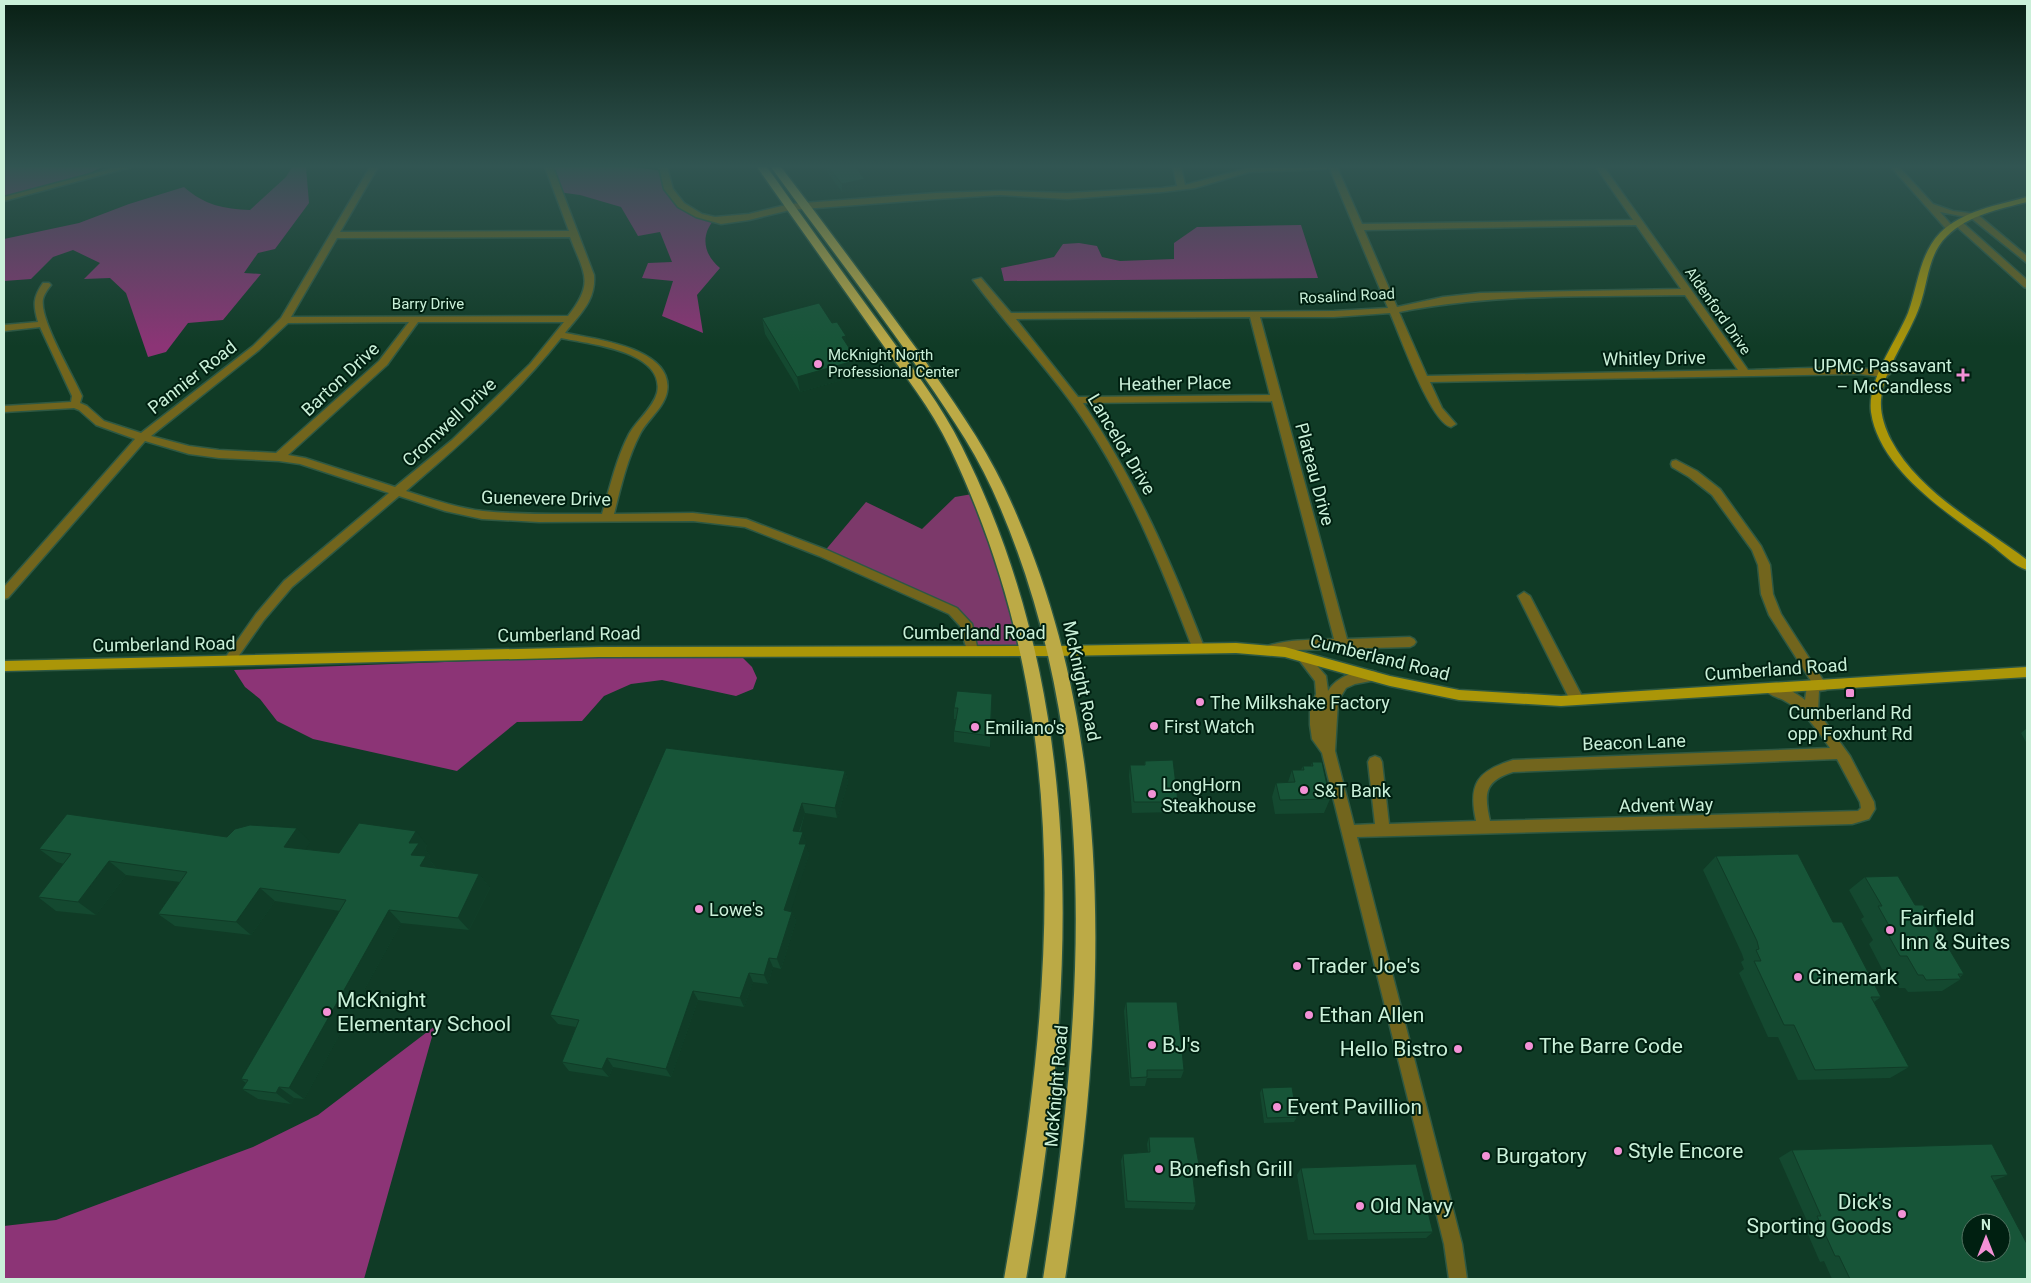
<svg xmlns="http://www.w3.org/2000/svg" width="2031" height="1283" font-family="Roboto,sans-serif">
	<rect width="100%" height="100%" fill="#103b26"/>
	<path fill="#7c396a" d="M978,493L1029,650L972,651L963,620L823,553L866,502L922,529L955,497Z"/>
	<path fill="#8c3476" d="M4,167H102L78,179L4,199Z
		M292,167H306L309,203L275,249L258,253L244,273L261,274L223,320L188,323L166,352L148,357L126,293L110,278L84,279L100,263L73,250L53,257L31,279L4,281V239L79,223L129,204L184,187C204,205 224,209 250,210L286,177Z
		M549,167H634L663,171L682,206L714,220C700,236 704,255 720,268L697,295L703,333L662,316L673,281L642,278L648,263L672,262L660,232L638,236L621,207L580,195L558,192Z
		M1301,225L1318,278L1004,281L1001,268L1054,257L1063,244L1079,243L1097,246L1102,257L1120,261L1174,259V243L1197,227Z
		M736,651L752,667L757,678L753,689L736,696L662,680L631,684L604,696L582,721L517,722L457,771L313,739L277,721L260,699L245,687L234,670Z
		M435,1026L364,1279H4V1226L56,1220L253,1147L318,1115Z"/>
	<g fill="none" stroke-linecap="round" stroke-linejoin="round">
		<g stroke="#2e5843" stroke-width="3">
			<path id="minor" d="M118,167H131L4,201V197Z
				M370,167H378L340,232L569,231L545,167H553L594,275C596,301 580,314 565,333C595,339 675,348 667,392C664,408 647,420 640,434C627,459 621,487 614,514L693,513L746,519L827,550L957,608L972,624L978,651L976,654H968L960,626L949,614L819,556L745,527L693,521L539,522L482,519L445,511L399,496L292,587L264,620L233,664H225L223,661L225,658L256,614L284,581L389,493L300,464L279,461L219,458L189,454L145,441L8,598L4,599V587L135,439L96,425L79,410L74,408L4,412V406L71,402L72,396L40,327L4,331V325L38,322C33,305 33,297 43,283H49L51,285C48,289 44,294 43,299C39,319 73,375 82,396L80,403L87,406L104,421L141,433L253,346L281,318ZM570,237C584,274 595,282 568,316L291,317L337,238ZM409,322L379,361L276,453L219,450L189,446L151,436L259,350L288,323ZM418,322H564L530,364L452,440L395,487L305,458L288,455L387,365ZM561,338C589,344 666,351 657,393C653,408 637,420 629,434C616,459 610,487 602,514C563,514 523,515 483,511C457,508 431,499 406,491C461,444 516,395 561,338Z
				M659,167H667L673,189L684,203L702,214L715,217L749,214L790,204L936,193L1000,191L1067,193L1162,188L1177,186L1173,167H1181L1185,185L1248,168L1337,167L1362,224L1633,220L1596,167H1604L1748,370C1770,370 1878,363 1890,374L1885,377L1859,374L1430,382L1442,408L1456,424L1451,427C1430,422 1400,335 1390,313L1334,317H1260L1347,639L1410,637L1414,639L1416,642L1414,645L1410,647L1295,650L1268,655L1264,653L1262,650L1264,647C1286,639 1311,640 1334,639L1272,401L1083,403C1135,479 1171,561 1204,647L1202,650H1194L1192,647C1160,563 1126,478 1073,405C1042,362 1005,323 973,280L981,278L1011,313L1334,311L1388,308L1329,167L1325,169L1249,172L1195,188L1162,192L1067,199L1000,195L936,199L790,210L749,220L721,224L696,217L678,207L664,189ZM1636,225L1681,289L1480,293L1443,297L1397,307L1364,230ZM1685,295L1738,370L1427,376L1399,312C1493,293 1590,297 1685,295ZM1250,317L1270,395L1078,397L1016,319Z
				M1891,167H1899L1933,204L1953,211L1977,214L2027,256V263L1971,218L1940,212L1955,229L1948,231Z
				M1956,222H1962L2027,280V288L2024,287L1956,226Z
				M1676,460L1697,471L1720,489L1761,546L1770,565L1773,594L1781,614L1827,686L1826,690L1819,691L1818,712L1850,756L1874,802L1875,809L1869,819L1852,824L1357,837L1462,1244L1467,1279H1449L1444,1244L1322,753L1312,739L1310,725V712L1316,694L1315,681L1296,656L1298,653H1306L1326,676L1328,691C1336,677 1360,667 1376,672L1377,676L1376,680L1355,684L1346,688L1338,701L1335,751L1354,825L1375,824L1368,762L1370,758L1375,756L1380,758L1382,762L1389,824L1476,821C1468,784 1477,771 1513,760L1830,748C1817,730 1805,711 1785,701C1779,697 1768,696 1765,689L1766,685C1778,682 1796,693 1805,700L1807,686L1811,681L1769,615L1761,594L1758,565L1752,550L1712,495L1689,477L1672,467L1671,464L1672,461ZM1837,759L1860,802L1861,808L1858,811L1490,821C1484,794 1484,781 1513,772Z
				M1524,592L1530,596L1584,700L1582,704H1572L1518,596Z"/>
		</g>
		<g stroke="#2e5843" stroke-width="3">
			<path id="major" d="M2027,197V202C2000,209 1968,215 1947,236C1928,254 1928,282 1920,305C1909,337 1884,367 1881,400C1880,414 1885,428 1891,440C1919,493 1981,525 2027,560V570C2014,566 2001,552 1990,544C1947,513 1879,469 1871,412C1867,380 1896,342 1908,313C1918,286 1919,255 1940,233C1962,211 1998,205 2027,197Z
				M1236,643L1285,647L1390,676L1459,690L1561,696L2027,667V677L1561,706L1459,700L1390,686L1285,657L1236,653L1054,656L599,657L4,671V661L599,647L1054,646Z"/>
		</g>
		<g stroke="#2e5843" stroke-width="3">
			<path id="highway" d="M757,167H767C806,222 846,277 886,332C913,369 942,406 962,447C1093,708 1075,1000 1026,1279H1004C1054,993 1079,719 950,448C931,408 903,373 878,338C838,281 797,224 757,167Z
				M771,167H781C828,229 875,292 921,355C951,398 982,441 1004,487C1122,733 1106,1018 1065,1279H1043C1084,1015 1105,738 992,489C971,443 941,402 913,361C867,295 818,232 771,167Z"/>
		</g>
		<use href="#minor" fill="#72651d" fill-rule="evenodd"/>
		<use href="#major" fill="#ab9608" fill-rule="evenodd"/>
		<use href="#highway" fill="#bcaa46" fill-rule="evenodd"/>
	</g>
	<path fill="#144930" d="M825,167H855L865,179L866,186L842,192L825,169Z
		M762,318L847,345L857,360L859,375L800,392L765,334Z
		M992,694V705L990,747L954,742V731L956,719H954V708Z
		M2027,728V744L2021,733Z
		M666,748L845,771L848,782L837,818L805,813L800,832L806,842L805,844L809,854L790,911L792,912L796,921L781,969L773,967L768,984L753,982L744,1007L698,1000L671,1077L613,1067L609,1077L569,1071L562,1062L576,1027L558,1024L550,1015Z
		M1145,761L1178,802L1176,812L1132,813L1129,776L1130,765H1144Z
		M1312,762L1330,799L1324,813L1275,814L1272,797L1276,783L1288,782L1292,770H1301L1303,766H1311Z
		M227,837L310,842L305,849L339,853L427,845L425,849L430,856L429,859L436,868L479,874L490,888L469,930L401,923L304,1099L294,1098L291,1104L258,1099L242,1089L246,1083L241,1079L340,911L275,901L251,935L175,926L158,914L180,882L126,875L96,915L56,911L38,897L64,864L57,862L39,849Z
		M1716,856L1833,922L1881,997L1874,1002L1909,1067L1890,1078L1798,1080L1778,1037H1768L1739,973L1744,969L1741,962L1744,960L1742,954L1703,870Z
		M1865,877L1915,905L1964,974L1960,977L1961,979L1942,991L1908,992L1905,988H1899L1889,969H1882L1869,944L1873,940L1861,919L1864,917L1849,890Z
		M1126,1002L1184,1070L1181,1078H1147L1145,1086H1130L1124,1011Z
		M1262,1088L1297,1117L1294,1122L1264,1123L1260,1093Z
		M1149,1137L1200,1170L1197,1177H1193L1196,1203L1193,1210L1125,1208L1121,1161L1123,1154L1148,1152L1147,1144Z
		M1792,1150L2008,1175L1993,1181L2027,1279H1832L1824,1261L1820,1262L1803,1223L1807,1221L1779,1158Z
		M1301,1168L1433,1232L1426,1238L1308,1240L1297,1175Z"/>
	<path fill="#103c27" d="M865,179L866,186L842,192V184Z
		M846,336L848,352L842,337Z
		M857,360L859,375L800,392L797,377Z
		M992,694V705L990,747V736Z
		M845,771L848,782L837,818L835,808Z
		M802,803L805,813L796,841L793,831Z
		M297,828L310,842L298,861L284,847Z
		M416,831L427,845L425,849L430,856L429,859L437,870L432,880L411,855L409,843Z
		M803,832L806,842L802,854L799,844Z
		M806,844L809,854L788,920L784,910Z
		M109,861L126,875L96,915L78,902Z
		M479,874L490,888L469,930L458,918Z
		M260,888L275,901L251,935L236,922Z
		M389,910L401,923L304,1099L289,1088Z
		M792,912L796,921L781,969L777,959Z
		M769,958L773,967L768,984L764,975Z
		M749,973L753,982L744,1007L740,998Z
		M693,991L698,1000L671,1077L666,1069Z
		M607,1058L613,1067L609,1077L602,1069Z
		M279,1087L294,1098L291,1104L276,1093Z"/>
	<path fill="#175538" stroke="#103c27" fill-rule="evenodd" d="M828,167H855L865,179L842,184Z
		M819,303L832,323L837,322L846,336L842,337L857,360L797,377L762,318Z
		M957,691L992,694L990,736L954,731L958,708H954Z
		M666,748L845,771L835,808L802,803L793,831L803,832L799,844H806L784,910L792,912L777,959L769,958L764,975L749,973L740,998L693,991L666,1069L607,1058L602,1069L562,1062L579,1020L550,1015Z
		M1173,760L1178,802H1134L1130,765H1145V761Z
		M1312,762H1322L1330,799L1280,800L1276,783L1295,782L1292,770H1304L1303,766H1313Z
		M67,814L227,837L235,829L250,825L297,828L284,847L339,853L359,823L416,831L409,843H419L411,855L426,856L420,866L479,874L458,918L389,910L289,1088L279,1087L276,1093L242,1089L248,1080L241,1079L346,900L260,888L236,922L158,914L187,872L109,861L78,902L38,897L71,854L39,849Z
		M1798,854L1833,922H1842L1881,997H1871L1909,1067L1815,1070L1794,1025H1784L1754,961H1761L1756,950L1759,949L1757,941L1716,856Z
		M1898,876L1915,905H1923L1964,974H1958L1961,979L1926,980L1923,975H1918L1907,956H1900L1886,931H1892L1878,906H1882L1865,877Z
		M1126,1002H1177L1184,1070H1147V1077L1131,1078Z
		M1292,1087L1297,1117L1267,1118L1262,1088Z
		M1149,1137H1194L1200,1170H1192L1196,1203L1127,1201L1123,1154L1150,1152Z
		M1992,1144L2008,1175L1991,1176L2027,1244V1279H1850L1839,1256H1835L1817,1216H1821L1792,1150ZM1971,1223H2001V1253H1971Z
		M1416,1164L1433,1232L1314,1234L1301,1168Z"/>
	<linearGradient id="sky" x2="0" y2="1"><stop stop-color="#092015"/><stop offset="0.48" stop-color="#315552"/><stop offset="1" stop-color="#315552" stop-opacity="0"/></linearGradient>
	<rect width="2031" height="346" fill="url(#sky)"/>
	<g fill="#f391d6" stroke="#002011" stroke-width="2">
		<circle cx="818" cy="364" r="5"/>
		<path d="M1960.5 367.5h5v5h5v5h-5v5h-5v-5h-5v-5h5z"/>
		<rect x="1845" y="688" width="10" height="10" rx="2.5"/>
		<circle cx="1200" cy="702" r="5"/>
		<circle cx="1154" cy="726" r="5"/>
		<circle cx="975" cy="727" r="5"/>
		<circle cx="1304" cy="790" r="5"/>
		<circle cx="1152" cy="794" r="5"/>
		<circle cx="699" cy="909" r="5"/>
		<circle cx="1890" cy="930" r="5"/>
		<circle cx="1297" cy="966" r="5"/>
		<circle cx="1798" cy="977" r="5"/>
		<circle cx="327" cy="1012" r="5"/>
		<circle cx="1309" cy="1015" r="5"/>
		<circle cx="1152" cy="1045" r="5"/>
		<circle cx="1529" cy="1046" r="5"/>
		<circle cx="1458" cy="1049" r="5"/>
		<circle cx="1277" cy="1107" r="5"/>
		<circle cx="1618" cy="1151" r="5"/>
		<circle cx="1486" cy="1156" r="5"/>
		<circle cx="1159" cy="1169" r="5"/>
		<circle cx="1360" cy="1206" r="5"/>
		<circle cx="1902" cy="1214" r="5"/>
	</g>
	<g text-anchor="middle" dominant-baseline="central" stroke-width="4" stroke-linejoin="round" paint-order="stroke">
		<g font-size="15" fill="#caf0d9" stroke="#002011">
			<text transform="translate(1347 296) rotate(-3)">Rosalind Road</text>
			<text x="428" y="304">Barry Drive</text>
			<text transform="translate(1718 311) rotate(55)">Aldenford Drive</text>
		</g>
		<g font-size="15" fill="#caf0d9" stroke="#002011" text-anchor="start">
			<text x="828" y="355">McKnight North<tspan x="828" dy="17">Professional Center</tspan></text>
		</g>
		<g font-size="18" fill="#caf0d9" stroke="#002011">
			<text transform="translate(1654 358) rotate(-1)">Whitley Drive</text>
			<text transform="translate(192 377) rotate(-38)">Pannier Road</text>
			<text transform="translate(340 379) rotate(-43)">Barton Drive</text>
			<text transform="translate(1175 383) rotate(-1)">Heather Place</text>
			<text transform="translate(449 422) rotate(-43)">Cromwell Drive</text>
			<text transform="translate(1122 444) rotate(59)">Lancelot Drive</text>
			<text transform="translate(1315 474) rotate(75)">Plateau Drive</text>
			<text transform="translate(546 498) rotate(1)">Guenevere Drive</text>
			<text x="974" y="632">Cumberland Road</text>
			<text transform="translate(569 634) rotate(-1)">Cumberland Road</text>
			<text transform="translate(164 644) rotate(-1)">Cumberland Road</text>
			<text transform="translate(1380 657) rotate(14)">Cumberland Road</text>
			<text transform="translate(1776 669) rotate(-4)">Cumberland Road</text>
			<text transform="translate(1082 681) rotate(78)">McKnight Road</text>
			<text transform="translate(1634 742) rotate(-2)">Beacon Lane</text>
			<text transform="translate(1666 805) rotate(-1)">Advent Way</text>
			<text transform="translate(1056 1086) rotate(-85)">McKnight Road</text>
		</g>
		<g font-size="18" fill="#caf0d9" stroke="#002011" text-anchor="start">
			<text x="1952" y="365" text-anchor="end">UPMC Passavant<tspan x="1952" dy="21">– McCandless</tspan></text>
			<text x="1210" y="702">The Milkshake Factory</text>
			<text x="1850" y="712" text-anchor="middle">Cumberland Rd<tspan x="1850" dy="21">opp Foxhunt Rd</tspan></text>
			<text x="1164" y="726">First Watch</text>
			<text x="985" y="727">Emiliano's</text>
			<text x="1162" y="784">LongHorn<tspan x="1162" dy="21">Steakhouse</tspan></text>
			<text x="1314" y="790">S&amp;T Bank</text>
			<text x="709" y="909">Lowe's</text>
		</g>
		<g font-size="21" fill="#caf0d9" stroke="#002011" text-anchor="start">
			<text x="1900" y="918">Fairfield<tspan x="1900" dy="24">Inn &amp; Suites</tspan></text>
			<text x="1307" y="966">Trader Joe's</text>
			<text x="1808" y="977">Cinemark</text>
			<text x="337" y="1000">McKnight<tspan x="337" dy="24">Elementary School</tspan></text>
			<text x="1319" y="1015">Ethan Allen</text>
			<text x="1162" y="1045">BJ's</text>
			<text x="1539" y="1046">The Barre Code</text>
			<text x="1448" y="1049" text-anchor="end">Hello Bistro</text>
			<text x="1287" y="1107">Event Pavillion</text>
			<text x="1628" y="1151">Style Encore</text>
			<text x="1496" y="1156">Burgatory</text>
			<text x="1169" y="1169">Bonefish Grill</text>
			<text x="1892" y="1202" text-anchor="end">Dick's<tspan x="1892" dy="24">Sporting Goods</tspan></text>
			<text x="1370" y="1206">Old Navy</text>
		</g>
	</g>
	<rect width="2031" height="1283" fill="none" stroke="#caf0d9" stroke-width="10"/>
	<g transform="translate(1986 1238)"><circle r="24" fill="#002011" stroke="#517361"/>
	<path d="M0-4L9 19L0 12L-9 19Z" fill="#f391d6"/>
	<text y="-8" font-size="14" font-weight="bold" text-anchor="middle" fill="#caf0d9">N</text>
	</g>
</svg>
